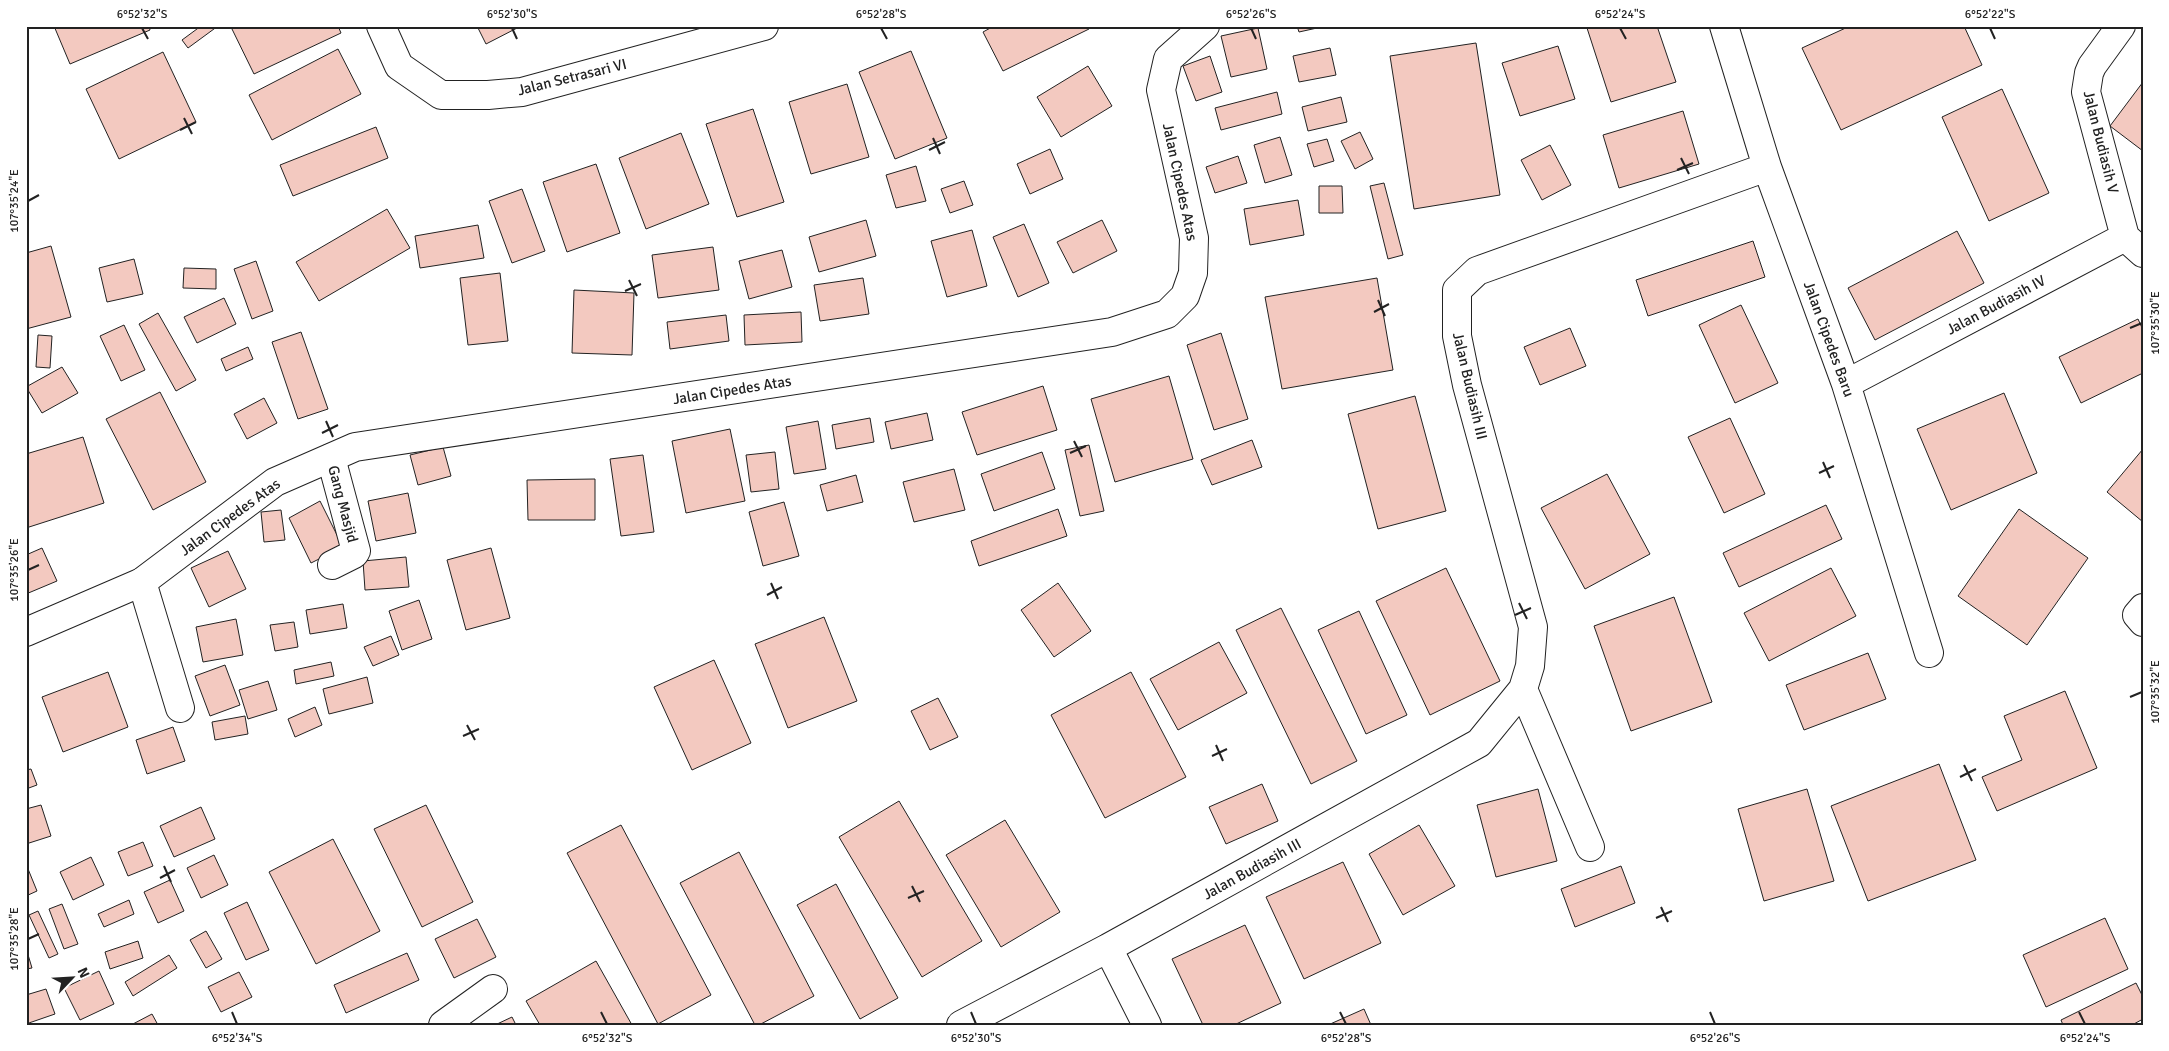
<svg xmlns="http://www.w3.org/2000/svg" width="2169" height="1051" font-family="Signika,sans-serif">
	<rect width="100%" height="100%" fill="#fff"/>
	<path fill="#f3c9c0" stroke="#222" d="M54,26H149L150,30L70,64Z
		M201,26H218L188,48L182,40Z
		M338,26L341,33L254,74L231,27Z
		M477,26H521L486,44Z
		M994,26H1088L1089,29L1003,71L983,32Z
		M1297,26H1326L1299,32Z
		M1592,26H1657L1676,82L1611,102L1587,28Z
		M1850,26H1964L1982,65L1841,130L1802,48Z
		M1258,28L1267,69L1231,77L1221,36Z
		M1476,43L1500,195L1414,209L1390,56Z
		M1558,46L1575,99L1520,116L1502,63Z
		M1330,48L1336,75L1299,82L1293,56Z
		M338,49L361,94L272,140L249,95Z
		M911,51L947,138L895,159L859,72Z
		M163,52L196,122L119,159L86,89Z
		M1210,56L1222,92L1196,101L1183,66Z
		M1088,66L1112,106L1061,137L1037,97Z
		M2143,82V151L2110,126Z
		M847,84L869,157L811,174L789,102Z
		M2002,89L2049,193L1989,221L1942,117Z
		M1277,92L1282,114L1221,130L1215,108Z
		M1341,97L1347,122L1308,131L1302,107Z
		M753,109L784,202L737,217L706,124Z
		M1683,111L1699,164L1619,188L1603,135Z
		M376,127L388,158L293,196L280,165Z
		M1360,132L1373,159L1355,169L1341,141Z
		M681,133L709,204L646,229L619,158Z
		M1280,137L1292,175L1265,183L1254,145Z
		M1327,139L1334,161L1314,167L1307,144Z
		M1550,145L1571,185L1542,200L1521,160Z
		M1050,149L1063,179L1030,194L1017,164Z
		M1238,156L1247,183L1215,193L1206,167Z
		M596,164L620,233L567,252L543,182Z
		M916,166L926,201L896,208L886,175Z
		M964,181L973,205L950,213L941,189Z
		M1384,183L1403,255L1388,259L1370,186Z
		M1319,186H1342L1343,213H1319Z
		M522,189L545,251L512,263L489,201Z
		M1298,200L1304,235L1250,245L1244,209Z
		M387,209L410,248L319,301L296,262Z
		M866,220L876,256L819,272L809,237Z
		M1102,220L1117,251L1073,273L1057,242Z
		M1024,224L1049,283L1018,297L993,237Z
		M478,225L484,258L420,268L415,236Z
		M972,230L987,286L947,297L931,241Z
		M1957,231L1984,283L1875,340L1848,288Z
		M1753,241L1765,277L1648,316L1636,280Z
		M51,246L71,317L26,329V253Z
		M713,247L719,290L658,298L652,255Z
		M782,250L792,287L749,299L739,261Z
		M134,259L143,294L107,302L99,268Z
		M256,261L273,311L252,319L234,269Z
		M184,268L216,269V289L183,288Z
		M500,273L508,341L468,345L460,278Z
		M863,278L869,314L820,321L814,285Z
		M1377,278L1393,370L1282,389L1265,297Z
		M574,290L634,293L632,355L572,353Z
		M224,298L236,324L197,343L184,317Z
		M1741,305L1778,383L1735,403L1699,325Z
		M801,312L802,342L745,345L744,315Z
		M158,313L196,380L176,391L139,324Z
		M726,315L729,341L670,349L667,322Z
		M2138,319L2143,330V373L2081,403L2059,357Z
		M124,325L145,370L121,381L100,336Z
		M1570,328L1586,366L1540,385L1524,347Z
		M301,332L328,409L298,419L272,342Z
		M1221,333L1248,419L1214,430L1187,345Z
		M38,335L52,336L50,368L36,367Z
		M248,347L253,359L226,371L221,359Z
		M62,367L78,393L42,413L26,387Z
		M1169,376L1193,459L1115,482L1091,399Z
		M1043,386L1057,430L977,455L962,412Z
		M160,392L206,482L153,510L106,419Z
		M2004,393L2037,473L1951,510L1917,429Z
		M1415,396L1446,511L1378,529L1348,414Z
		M264,398L277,423L247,439L234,414Z
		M927,413L933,440L891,449L885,422Z
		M870,418L874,442L836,449L832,425Z
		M1730,418L1765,494L1724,513L1688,437Z
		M818,421L826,469L794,474L786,427Z
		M730,429L745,501L686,513L672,441Z
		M83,437L104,503L26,528V454Z
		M1252,440L1262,467L1212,485L1201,460Z
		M1089,445L1104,511L1080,516L1065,450Z
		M443,447L451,476L418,485L410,455Z
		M2143,449V522L2107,492Z
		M775,452L779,489L751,492L746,455Z
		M1042,452L1055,489L994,511L981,474Z
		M643,455L654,532L621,536L610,459Z
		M954,469L965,510L914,522L903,482Z
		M1607,474L1650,554L1585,589L1541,508Z
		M856,475L863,502L827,511L820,485Z
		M595,479V520H528L527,480Z
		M408,493L416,533L376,541L368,501Z
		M320,501L343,547L311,563L289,518Z
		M784,502L799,556L763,566L749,512Z
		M1826,505L1842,539L1739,587L1723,553Z
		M1058,509L1067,536L979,566L971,541Z
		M2019,509L2088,558L2027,645L1958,596Z
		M281,510L285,540L264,542L261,512Z
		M42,548L57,581L26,594V555Z
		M491,548L510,618L466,630L447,560Z
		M228,551L246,589L209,607L191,568Z
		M406,557L409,587L365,590L363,561Z
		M1446,568L1500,681L1430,715L1376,601Z
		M1831,568L1856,616L1769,661L1744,613Z
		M1058,583L1091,631L1054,657L1021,610Z
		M1674,597L1712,702L1631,731L1594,626Z
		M419,600L432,639L402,650L389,611Z
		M343,604L347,628L310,634L306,610Z
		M1281,608L1357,761L1311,784L1236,630Z
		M1359,611L1407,715L1366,734L1318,630Z
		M824,617L857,701L788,728L755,644Z
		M236,619L243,655L203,662L196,627Z
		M294,622L298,647L275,651L270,625Z
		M391,636L399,655L373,666L364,647Z
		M1219,642L1247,693L1178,730L1150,679Z
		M1868,653L1886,699L1804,730L1786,685Z
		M714,660L751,743L692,770L654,687Z
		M331,662L334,676L296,684L294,670Z
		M225,665L240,705L210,716L195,676Z
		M108,672L128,727L63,752L42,697Z
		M1131,672L1186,777L1105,818L1051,715Z
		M367,677L373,703L329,714L323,689Z
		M268,681L277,710L248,719L239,690Z
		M2065,691L2097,768L1997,811L1982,777L2022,760L2004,716Z
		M938,698L958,737L930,750L911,711Z
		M315,707L322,725L295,737L288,719Z
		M245,716L248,734L215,740L212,722Z
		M173,727L185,761L147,774L136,740Z
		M1939,764L1976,860L1868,901L1831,806Z
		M31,769L37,785L26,789V770Z
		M1262,784L1278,821L1226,844L1209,807Z
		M1538,789L1557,861L1496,877L1477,805Z
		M1807,789L1834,881L1764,901L1738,809Z
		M899,801L982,941L922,977L839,837Z
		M41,805L51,836L26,844V809Z
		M426,805L473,902L422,927L374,829Z
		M201,807L215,839L174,857L160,826Z
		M1005,820L1060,912L1001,947L946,855Z
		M621,825L711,995L658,1024L567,853Z
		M1419,825L1455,886L1403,915L1369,854Z
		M333,839L380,931L316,964L269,872Z
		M143,842L153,866L128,876L118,852Z
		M739,852L814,996L759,1025H755L680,883Z
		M214,855L228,885L201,898L187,868Z
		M91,857L104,885L73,900L60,872Z
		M1343,862L1381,943L1304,979L1266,897Z
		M26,864L37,891L26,896Z
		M1621,866L1635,903L1575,927L1561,889Z
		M170,880L184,911L158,923L144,892Z
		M836,884L898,998L860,1019L797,905Z
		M129,900L134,914L104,927L98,914Z
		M247,902L269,950L246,960L224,913Z
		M62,904L78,944L64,949L49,909Z
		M38,911L58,954L49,958L29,915Z
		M2105,918L2128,969L2046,1007L2023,955Z
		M477,919L496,957L454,978L435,939Z
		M1245,925L1281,1003L1234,1025H1203L1172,959Z
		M206,931L222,959L206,968L190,940Z
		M138,941L143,958L110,969L105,952Z
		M26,948L32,968L26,969Z
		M407,953L419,980L346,1013L334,985Z
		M169,955L177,968L133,996L125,982Z
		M596,961L632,1025H540L526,1001Z
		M99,971L114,1004L80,1020L64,988Z
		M239,972L252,997L221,1012L208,987Z
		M2136,983L2143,997V1019L2132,1025H2063L2061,1020Z
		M46,989L55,1014L26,1024V995Z
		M1364,1009L1371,1025H1328Z
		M152,1014L158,1025H131Z
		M512,1017L516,1025H495Z"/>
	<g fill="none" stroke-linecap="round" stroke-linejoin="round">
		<g stroke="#222" stroke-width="30">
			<path id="minor" d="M381,26L399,66L441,95H488L522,92L764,26
				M1724,26L1767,167L1846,384L1929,653
				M2121,26L2092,66L2089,73L2086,92L2125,237
				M1846,384L2125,237L2143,253
				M331,458L356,551L354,554L332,565
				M142,582L180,708
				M2143,608L2137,615L2143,622
				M1523,689L1590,847
				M1108,948L1147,1025
				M443,1025L493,989
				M961,1025L1108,948L1479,743L1523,689L1530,666L1533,627L1467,385L1457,336V290L1477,271L1767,167"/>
		</g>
		<g stroke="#222" stroke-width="30">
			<path id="tertiary" d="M26,632L142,582L275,482L355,447L1112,332L1167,314L1185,296L1193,273L1194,238L1161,90L1168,59L1205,26"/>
		</g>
		<use href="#minor" stroke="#fff" stroke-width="28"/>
		<use href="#tertiary" stroke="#fff" stroke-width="28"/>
	</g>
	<path fill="none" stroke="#222" stroke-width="2" d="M142,28L148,39M512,28L517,39M881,28L887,39M1251,28L1256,39M1620,28L1626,39M1990,28L1995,39M184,118L192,134M180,130L196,122M933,138L940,154M929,150L945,142M1681,158L1689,174M1677,170L1693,163M28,201L39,195M629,280L637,296M625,291L641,284M1378,300L1385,316M1374,312L1389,304M2130,328L2142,323M326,421L333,437M322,433L338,425M1074,441L1082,457M1070,453L1086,446M1823,462L1830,478M1819,473L1834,466M28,570L39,565M771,583L778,599M767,595L782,587M1519,603L1527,619M1515,615L1531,608M2130,697L2142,692M467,725L475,740M463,736L479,729M1216,745L1223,761M1212,756L1227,749M1964,765L1972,781M1960,777L1976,769M164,866L171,882M160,878L175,870M912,886L920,902M908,898L924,891M1661,907L1668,922M1656,918L1672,911M28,939L39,934M232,1012L237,1024M601,1012L607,1024M971,1012L976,1024M1340,1012L1346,1024M1710,1012L1715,1024M2079,1012L2085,1024"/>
	<g text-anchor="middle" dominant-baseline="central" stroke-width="4" stroke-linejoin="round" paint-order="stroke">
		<g font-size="15" fill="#222" stroke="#fff">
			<text transform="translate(572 77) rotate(-14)">Jalan Setrasari VI</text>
			<text transform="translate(2101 142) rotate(76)">Jalan Budiasih V</text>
			<text transform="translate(1180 182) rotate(78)">Jalan Cipedes Atas</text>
			<text transform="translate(1996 305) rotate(-28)">Jalan Budiasih IV</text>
			<text transform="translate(1829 339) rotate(70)">Jalan Cipedes Baru</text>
			<text transform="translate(1470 386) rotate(77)">Jalan Budiasih III</text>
			<text transform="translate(732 390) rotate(-9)">Jalan Cipedes Atas</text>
			<text transform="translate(343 504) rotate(75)">Gang Masjid</text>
			<text transform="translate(230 517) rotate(-36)">Jalan Cipedes Atas</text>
			<text transform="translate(1252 869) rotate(-29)">Jalan Budiasih III</text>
		</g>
	</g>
	<rect width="2169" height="1051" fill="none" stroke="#ffffff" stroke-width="55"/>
	<g transform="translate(72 978) rotate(65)" stroke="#ffffff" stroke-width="4" paint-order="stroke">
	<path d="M0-4L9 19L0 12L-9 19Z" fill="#222222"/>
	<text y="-8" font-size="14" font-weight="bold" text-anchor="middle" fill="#222222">N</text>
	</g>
	<rect x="28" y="28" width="2114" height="996" fill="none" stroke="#222" stroke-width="2"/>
	<g font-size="12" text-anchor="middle" fill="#222">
		<text x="142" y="18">6°52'32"S</text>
		<text x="512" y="18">6°52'30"S</text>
		<text x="881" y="18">6°52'28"S</text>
		<text x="1251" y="18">6°52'26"S</text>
		<text x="1620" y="18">6°52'24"S</text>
		<text x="1990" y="18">6°52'22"S</text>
		<text transform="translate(14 201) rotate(-90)" y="4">107°35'24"E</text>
		<text transform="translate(2155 323) rotate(-90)" y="4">107°35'30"E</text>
		<text transform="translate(14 570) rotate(-90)" y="4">107°35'26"E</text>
		<text transform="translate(2155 692) rotate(-90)" y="4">107°35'32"E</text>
		<text transform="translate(14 939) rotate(-90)" y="4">107°35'28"E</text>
		<text x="237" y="1042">6°52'34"S</text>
		<text x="607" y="1042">6°52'32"S</text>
		<text x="976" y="1042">6°52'30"S</text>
		<text x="1346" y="1042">6°52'28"S</text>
		<text x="1715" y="1042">6°52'26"S</text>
		<text x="2085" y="1042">6°52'24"S</text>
	</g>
</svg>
